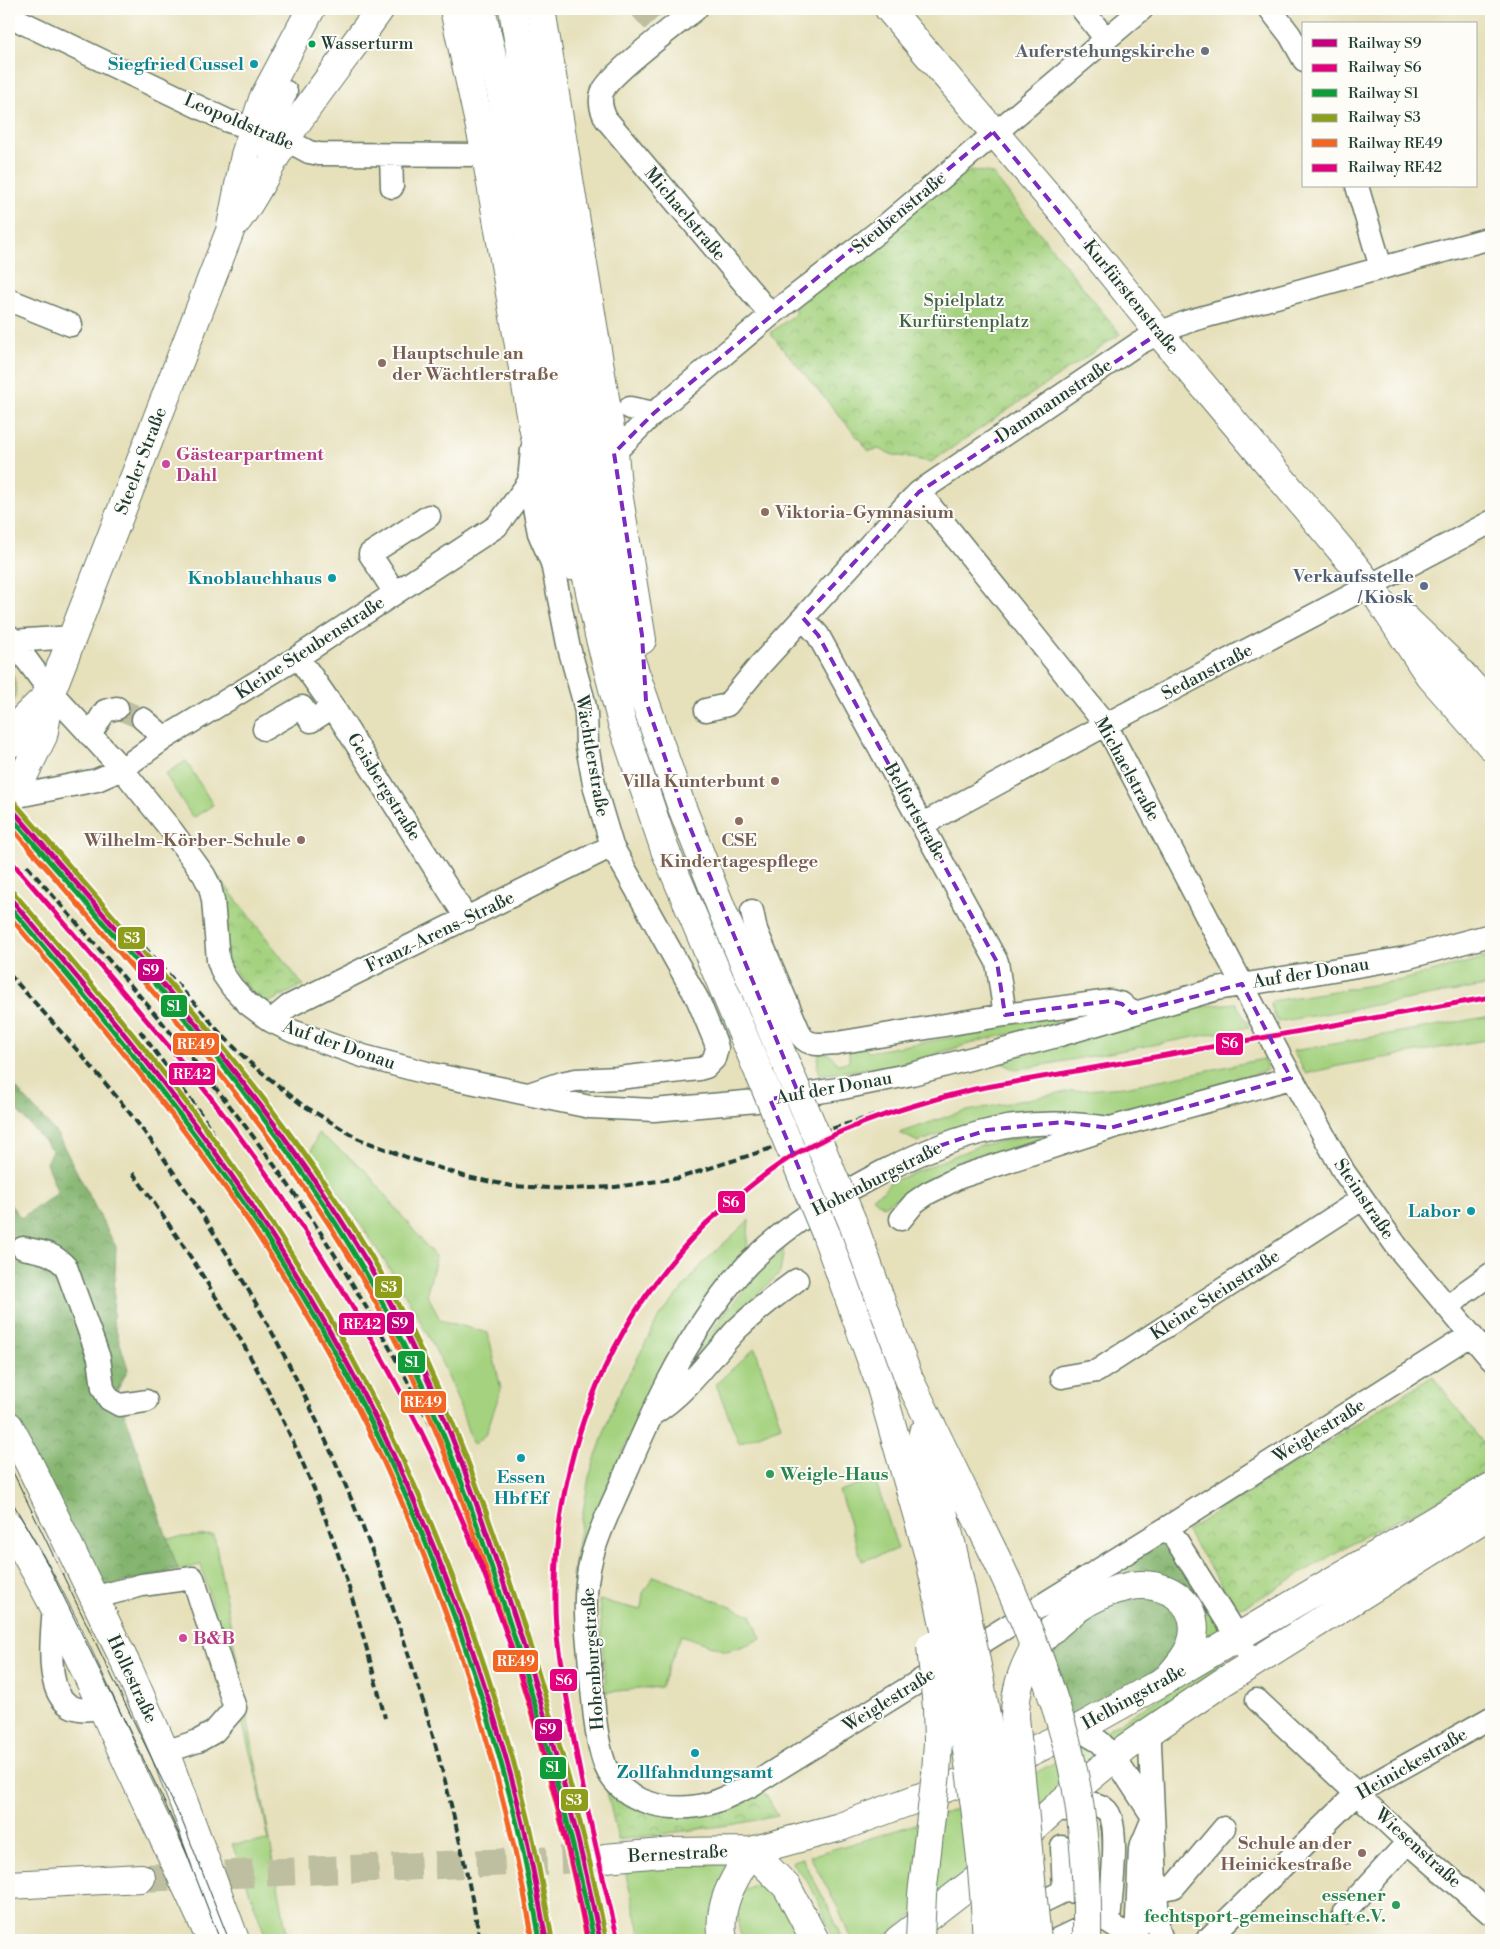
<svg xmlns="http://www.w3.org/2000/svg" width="1500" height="1949" font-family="'Libre Bodoni',serif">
	<defs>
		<pattern id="forest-crowns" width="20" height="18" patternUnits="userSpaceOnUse" patternTransform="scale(1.25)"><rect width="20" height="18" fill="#83b46e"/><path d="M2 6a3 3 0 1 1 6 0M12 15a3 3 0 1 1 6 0" fill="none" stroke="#6b945b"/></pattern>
		<pattern id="park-crowns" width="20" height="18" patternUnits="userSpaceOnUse" patternTransform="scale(1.25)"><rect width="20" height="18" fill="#a4d27f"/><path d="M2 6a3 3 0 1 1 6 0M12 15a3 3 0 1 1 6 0" fill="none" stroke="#85ac69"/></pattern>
	</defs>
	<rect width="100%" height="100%" fill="#fdfcf7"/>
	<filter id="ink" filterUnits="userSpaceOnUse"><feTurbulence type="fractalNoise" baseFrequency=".02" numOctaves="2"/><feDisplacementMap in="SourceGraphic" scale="10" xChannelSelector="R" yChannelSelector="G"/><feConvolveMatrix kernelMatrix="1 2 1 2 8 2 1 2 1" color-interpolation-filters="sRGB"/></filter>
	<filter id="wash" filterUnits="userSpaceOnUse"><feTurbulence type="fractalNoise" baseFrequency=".0096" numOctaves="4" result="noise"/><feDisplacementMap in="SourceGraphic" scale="20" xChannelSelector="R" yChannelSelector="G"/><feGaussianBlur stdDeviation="1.12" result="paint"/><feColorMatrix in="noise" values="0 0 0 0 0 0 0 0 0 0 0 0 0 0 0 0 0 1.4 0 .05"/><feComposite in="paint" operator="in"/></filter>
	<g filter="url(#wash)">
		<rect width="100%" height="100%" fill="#e6e0bb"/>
		<path fill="#a4d27f" stroke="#62885a" d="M186,761L213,805L193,818L165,774Z
			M1491,956V985L1277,1022L1270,1003L1272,1001L1402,980Z
			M1236,1003L1249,1027L1016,1070L998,1061L1185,1008Z
			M1491,1016V1039L1338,1066L1306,1074L1293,1051Z
			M1054,1018L1058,1024L982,1040L903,1064L819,1075L817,1067L819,1053C829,1052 832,1055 837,1064L849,1062V1054L852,1047L863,1046L868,1052L984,1032L998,1025Z
			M1264,1059L1267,1070C1219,1085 1170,1103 1120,1112C1095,1116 1069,1110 1044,1111C1000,1114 959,1127 918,1142L900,1133L957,1113L1070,1091L1125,1087Z
			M318,1133L364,1169L436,1258L427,1293L440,1320L488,1333L501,1389L486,1434L473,1445C467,1430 463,1413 457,1398C422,1310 364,1229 311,1152Z
			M1040,1133L1041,1138L949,1170L921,1184L883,1206L872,1197L883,1191L889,1183L978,1146Z
			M749,1220L747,1248L715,1285L659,1373L631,1432L572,1577L589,1477L615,1401L658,1319L704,1262Z
			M784,1248L780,1273L691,1359C719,1319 748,1282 784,1248Z
			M755,1348L781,1426L739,1443L716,1384Z
			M875,1479L898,1549L862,1561L839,1491Z
			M214,1535L288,1940H267L232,1844L269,1841L256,1775L201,1565L178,1570L167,1538Z
			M654,1576L751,1615L761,1639L738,1648L726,1651L681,1635L661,1687L606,1692L599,1600L641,1610L643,1593Z
			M1205,1592C1212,1605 1228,1626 1217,1640C1213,1645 1206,1649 1201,1652L1192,1599Z
			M1222,1660L1224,1665L1143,1718L1115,1739H1112L1104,1732Z
			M1079,1749H1089L1099,1754L1040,1808L896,1929L878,1940H851L838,1908L810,1856C860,1841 911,1827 959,1808C1000,1792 1040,1771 1079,1749Z
			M802,1858L830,1910L842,1940H834L822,1910L810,1885L792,1863L793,1861Z
			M721,1864L729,1868L711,1940H642L624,1867Z
			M759,1883L767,1885L778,1892L804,1940H742C736,1919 732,1889 759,1883Z"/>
		<path fill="url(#forest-crowns)" stroke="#517851" d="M9,1080L57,1134L116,1247L113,1321L128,1369L117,1391L178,1570L94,1589L9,1408V1203L21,1218L58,1193L46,1163L52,1150L9,1101Z
			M1162,1536L1205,1592L1192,1599L1176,1585L1039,1627L1034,1614Z
			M1142,1593L1177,1608L1185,1636L1165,1667L1071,1717L1045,1642L1066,1621Z"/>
		<path fill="url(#park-crowns)" stroke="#62885a" d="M965,169L992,173L1120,334L931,462L894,455L878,449L869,451L770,333L797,313L793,309Z
			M9,668C18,681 17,698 9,712Z
			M210,866L303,985L268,1003L254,998L227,960Z
			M1433,1376L1491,1454V1468L1434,1503L1369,1533L1248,1605L1240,1607L1233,1602L1186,1531Z
			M604,1778L635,1806L762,1788L778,1816L736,1824L618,1840Z"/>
	</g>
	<g filter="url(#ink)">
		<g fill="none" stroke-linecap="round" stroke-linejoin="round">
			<path stroke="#bebfa0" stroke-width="22" stroke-dasharray="22 11" stroke-linecap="butt" d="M641,9L653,22
				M117,708L143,719"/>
			<path stroke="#bebfa0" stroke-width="28" stroke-dasharray="28 14" stroke-linecap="butt" d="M141,1878L605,1858"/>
			<g stroke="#657663" stroke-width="25">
				<path id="minor" d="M696,9C678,23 607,76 602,93C599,103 602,111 606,119L771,315
					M1082,9L1105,38
					M1270,9L1290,35L1304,60
					M9,16L228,121L279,136L309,152L319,154L486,155
					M261,145L286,92
					M391,156L392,187
					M1357,186L1381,268
					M9,300L71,325
					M630,408L654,413L771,315L879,231L1142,9
					M614,453L654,413
					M919,492L1106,725L1282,1060L1344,1172L1398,1248L1491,1359
					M395,593L370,554L429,516
					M803,618L818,635L997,962L1005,1015
					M9,636L49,690L122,769L172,831L204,875L210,887L213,900L218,960L223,974L232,987L248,1004L271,1021L292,1031L363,1056L427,1073L590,1107L654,1110L757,1101L838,1089L912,1074L1053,1037L1217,989L1405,958L1491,935
					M12,641L73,637
					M298,657L333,707L467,919
					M706,710L727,705L760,665L905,506L919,492L1136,345L1159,333L1189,321L1491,238
					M143,719L165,738
					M264,729L302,707L311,721L333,707
					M90,735L105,711L117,708
					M13,797L97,780L122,769L165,738L298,657L497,526L529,482
					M923,824L1120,717L1491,522
					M752,911L756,930L801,1036C809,1047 824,1044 837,1043L1005,1015L1110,1001L1122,1004L1132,1013
					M271,1021L289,1006L612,846
					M529,1094L561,1083L576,1080L618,1078L699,1069L706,1067L714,1059L717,1048L715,1041L698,1000L612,846L595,789L587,746L586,713L583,698L568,644L552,563L539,533L529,482L532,449
					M1110,1128C1024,1114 961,1132 884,1171C825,1202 766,1236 725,1291C681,1347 652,1412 624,1477C613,1504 598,1531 591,1560C581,1598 588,1638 591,1677C594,1706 595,1737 605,1765C621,1805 674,1814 711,1803C725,1799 739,1791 752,1785L1168,1527L1470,1335
					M901,1219L915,1202L928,1193L960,1177L1110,1128L1291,1078
					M23,1248C42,1252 52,1252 66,1267L99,1358L103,1388L109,1399L120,1405L146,1401
					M1448,1308L1464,1293L1491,1274
					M1062,1377L1097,1371L1362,1199
					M653,1414C688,1392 709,1359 737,1329C756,1311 776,1295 797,1280
					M1168,1527L1254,1664
					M93,1598L142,1585L193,1578L235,1708L214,1732L198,1741L165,1752
					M54,1605C52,1643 38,1725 102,1707
					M1257,1700L1408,1842L1491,1914
					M1078,1729L1100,1742L1114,1757L1153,1817
					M1150,1731V1744L1158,1928L1162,1940
					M1065,1810C1079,1805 1092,1799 1105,1809C1122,1820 1110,1902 1109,1923L1136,1940L1140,1849L1153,1818
					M1062,1847L1064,1891L1079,1892
					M1156,1890L1174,1887L1224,1828
					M1344,1912L1408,1842
					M1019,1913L1064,1891
					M1056,1940L1077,1930
					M1207,1940L1357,1793L1491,1718"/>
			</g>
			<g stroke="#657663" stroke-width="30">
				<path id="major" d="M454,9L486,155L533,426
					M541,9L614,453
					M889,9L1067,218L1159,333L1357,569L1371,587L1429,675L1491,746
					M237,221C256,196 269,166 286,139C315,94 349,53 380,9
					M1405,618L1452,663L1491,707
					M9,744L24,718L51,692
					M13,797L43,736L51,692L230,231L245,155L263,99L311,9
					M9,1426L28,1461L129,1670L165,1752L235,1940
					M9,1526C57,1603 92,1686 130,1768C157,1825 185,1882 211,1940
					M751,1851L787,1887L815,1940
					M605,1858L674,1852L751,1851L840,1827L986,1773L1078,1729L1167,1679L1491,1487
					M9,1885L141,1878
					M723,1940C716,1906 734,1879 751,1851
					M898,1940L977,1879L1081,1785L1127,1747L1223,1682L1491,1514"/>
			</g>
			<g stroke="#657663" stroke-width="30">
				<path id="highway" d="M481,9L501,93L528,236L573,511L599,635L622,723L665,850L760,1075
					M513,9L592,473L612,582L629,655L681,805L722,910L788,1069
					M533,426L550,513L571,566
					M614,453L617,486L642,640
					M852,1221L909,1379L982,1529
					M826,1234L880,1384L930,1560
					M923,1433L952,1547
					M1035,1647C1061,1618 1091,1593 1131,1586C1162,1580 1200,1600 1193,1637C1190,1653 1177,1667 1167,1679"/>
			</g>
			<use href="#minor" stroke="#fff" stroke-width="22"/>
			<use href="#major" stroke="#fff" stroke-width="28"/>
			<use href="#highway" stroke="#fff" stroke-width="28"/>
			<path stroke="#1f3d34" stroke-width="1" d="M9,1464L183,1823L229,1940
				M9,1496L48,1565L162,1797L181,1839L220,1940"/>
			<path stroke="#1f3d34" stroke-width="4" stroke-dasharray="8 4" stroke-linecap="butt" d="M9,823L208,1057L285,1157L321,1209L354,1261L437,1408L481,1516
				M50,854L132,933L220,1033L249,1062L301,1104L359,1139L406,1157L467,1177L512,1186L568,1189L615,1187L679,1178L847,1124L924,1101
				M27,866C139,995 255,1123 344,1270C379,1328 414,1389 443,1451C480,1531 510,1612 539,1694
				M9,974C64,1035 120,1096 167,1163C330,1393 429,1664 480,1940
				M140,1031L203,1117L312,1298
				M133,1173C159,1210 185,1247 209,1286C250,1352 286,1422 316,1494C345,1567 366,1643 385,1718"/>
			<g stroke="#657663" stroke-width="30" stroke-linecap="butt">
				<path id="highway-bridge" d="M788,1069L852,1221
					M760,1075L826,1234
					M982,1529C1017,1598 1048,1673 1068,1748C1084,1810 1088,1876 1087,1940
					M952,1547C976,1653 997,1760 1007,1868C1009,1892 1013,1916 1014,1940
					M930,1560C958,1685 981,1812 987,1940
					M1035,1647C1022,1670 1015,1690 1015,1717L1037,1940
					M920,1940L922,1895L936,1773L938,1742L937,1708L931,1646"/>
			</g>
			<use href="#highway-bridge" stroke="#fff" stroke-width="28"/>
			<g stroke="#fdfcf7" stroke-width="9">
				<path id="rail-1" d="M9,806C134,950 265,1093 364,1257C432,1369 475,1494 515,1618C548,1724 579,1831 600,1940
					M9,897C91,993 172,1088 243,1192C374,1383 468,1598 523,1823C532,1861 539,1901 546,1940"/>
			</g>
			<g stroke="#fdfcf7" stroke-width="9">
				<path id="rail-2" d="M618,1940C599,1862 580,1783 568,1704C562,1670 555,1637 555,1603C553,1465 602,1332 698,1232C707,1221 719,1213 730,1203C751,1185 774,1166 799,1152C854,1122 914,1104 975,1089L1491,997"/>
			</g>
			<g stroke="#fdfcf7" stroke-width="9">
				<path id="rail-3" d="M9,815C133,958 264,1099 360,1263C427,1377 471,1501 511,1627C544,1730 573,1834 594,1940
					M9,906C96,1009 183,1111 257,1223C378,1406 465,1611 517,1824C526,1862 533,1901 540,1940"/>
			</g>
			<g stroke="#fdfcf7" stroke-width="9">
				<path id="rail-4" d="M14,802C139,947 271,1090 370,1254C437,1367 481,1491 521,1616C554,1723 585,1829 606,1939
					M14,893C96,989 177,1084 249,1189C380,1380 474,1596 529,1821C538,1860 545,1900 552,1939"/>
			</g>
			<g stroke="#fdfcf7" stroke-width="9">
				<path id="rail-5" d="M9,825C130,965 257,1104 353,1263C421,1375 464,1500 504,1624C537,1728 567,1833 587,1940
					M9,916C95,1017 177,1115 251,1225C395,1442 487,1685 533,1940"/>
			</g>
			<g stroke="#fdfcf7" stroke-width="9">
				<path id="rail-6" d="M9,859C54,911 99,963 143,1016C166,1043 189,1070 211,1098C330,1255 433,1429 500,1615C538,1721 566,1829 588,1940"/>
			</g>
			<use href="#rail-1" stroke="#c7007f" stroke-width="5"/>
			<use href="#rail-2" stroke="#e6007e" stroke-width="5"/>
			<use href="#rail-3" stroke="#109c37" stroke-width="5"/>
			<use href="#rail-4" stroke="#8f9e1a" stroke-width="5"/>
			<use href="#rail-5" stroke="#f26522" stroke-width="5"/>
			<use href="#rail-6" stroke="#e5007d" stroke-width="5"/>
		</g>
	</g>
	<path fill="none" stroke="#7b2cbf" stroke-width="4" stroke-dasharray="10 6" stroke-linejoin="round" d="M993,132L1159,333L919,492L803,618L818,635L997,962L1005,1015L1110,1001L1122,1004L1132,1013L1242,984L1291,1078L1110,1128L1063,1122L987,1130L933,1148L816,1209L770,1099L799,1095L681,805L646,701L642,635L614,453L654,413Z"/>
	<circle fill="#00a651" stroke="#fdfcf7" stroke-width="2" cx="312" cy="44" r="4.5"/>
	<circle fill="#6b7280" stroke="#fdfcf7" stroke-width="2" cx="1205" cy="51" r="5"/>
	<g fill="#0f9aa8" stroke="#fdfcf7" stroke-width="2">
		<circle cx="254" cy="64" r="5"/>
		<circle cx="332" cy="578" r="5"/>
		<circle cx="1471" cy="1211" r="5"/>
		<circle cx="521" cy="1458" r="5"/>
		<circle cx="695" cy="1753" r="5"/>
	</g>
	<g fill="#8d6e63" stroke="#fdfcf7" stroke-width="2">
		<circle cx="382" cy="363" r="5"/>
		<circle cx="765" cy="512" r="5"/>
		<circle cx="775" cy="781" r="5"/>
		<circle cx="739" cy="821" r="5"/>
		<circle cx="301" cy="840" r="5"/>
		<circle cx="1362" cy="1853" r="5"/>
	</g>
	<g fill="#d1479c" stroke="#fdfcf7" stroke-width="2">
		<circle cx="166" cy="464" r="5"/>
		<circle cx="183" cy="1638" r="5"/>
	</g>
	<circle fill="#5c6f8a" stroke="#fdfcf7" stroke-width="2" cx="1424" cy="586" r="5"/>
	<g fill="#2e9e5b" stroke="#fdfcf7" stroke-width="2">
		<circle cx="770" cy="1474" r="5"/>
		<circle cx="1396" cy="1905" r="5"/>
	</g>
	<g text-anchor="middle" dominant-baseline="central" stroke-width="4" stroke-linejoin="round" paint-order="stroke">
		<g font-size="17" fill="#1f3d34" stroke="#fdfcf7" text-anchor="start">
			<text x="321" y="44">Wasserturm</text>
		</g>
		<g font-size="18" font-weight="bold" fill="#5b616d" stroke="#fdfcf7" text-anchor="end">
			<text x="1195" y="51">Auferstehungskirche</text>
		</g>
		<g font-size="18" font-weight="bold" fill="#0d838f" stroke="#fdfcf7" text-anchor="end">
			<text x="244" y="64">Siegfried Cussel</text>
			<text x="322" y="578">Knoblauchhaus</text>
			<text x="1461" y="1211">Labor</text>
			<text x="521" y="1477" text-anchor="middle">Essen<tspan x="521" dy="21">Hbf Ef</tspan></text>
			<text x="695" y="1772" text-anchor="middle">Zollfahndungsamt</text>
		</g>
		<g font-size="18" fill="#1f3d34" stroke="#fdfcf7">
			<text transform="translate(239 122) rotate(23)">Leopoldstraße</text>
			<text transform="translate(899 213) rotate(-40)">Steubenstraße</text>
			<text transform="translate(685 214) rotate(50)">Michaelstraße</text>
			<text transform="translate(1131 297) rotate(51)">Kurfürstenstraße</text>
			<text transform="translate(1054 401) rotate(-34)">Dammannstraße</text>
			<text transform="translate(141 461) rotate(-69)">Steeler Straße</text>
			<text transform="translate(310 648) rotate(-33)">Kleine Steubenstraße</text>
			<text transform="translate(1207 672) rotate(-28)">Sedanstraße</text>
			<text transform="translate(592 756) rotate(80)">Wächtlerstraße</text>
			<text transform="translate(1127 769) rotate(61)">Michaelstraße</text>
			<text transform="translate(384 787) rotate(58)">Geisbergstraße</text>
			<text transform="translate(915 812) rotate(61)">Belfortstraße</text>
			<text transform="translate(440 932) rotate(-26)">Franz-Arens-Straße</text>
			<text transform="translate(1311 973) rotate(-9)">Auf der Donau</text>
			<text transform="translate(339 1045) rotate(19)">Auf der Donau</text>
			<text transform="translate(834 1088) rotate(-10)">Auf der Donau</text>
			<text transform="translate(877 1179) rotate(-27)">Hohenburgstraße</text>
			<text transform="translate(1364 1199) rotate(56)">Steinstraße</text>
			<text transform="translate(1215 1295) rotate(-33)">Kleine Steinstraße</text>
			<text transform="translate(1319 1431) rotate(-32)">Weiglestraße</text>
			<text transform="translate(593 1659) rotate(-94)">Hohenburgstraße</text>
			<text transform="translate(132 1679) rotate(65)">Hollestraße</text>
			<text transform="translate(1134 1697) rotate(-29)">Helbingstraße</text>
			<text transform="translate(889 1700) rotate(-32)">Weiglestraße</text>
			<text transform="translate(1412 1764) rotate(-30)">Heinickestraße</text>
			<text transform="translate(1418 1848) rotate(42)">Wiesenstraße</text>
			<text transform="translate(678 1854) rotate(-3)">Bernestraße</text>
		</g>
		<g font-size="18" fill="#406247" stroke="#fdfcf7">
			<text x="964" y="300">Spielplatz<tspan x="964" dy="21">Kurfürstenplatz</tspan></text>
		</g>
		<g font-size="18" font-weight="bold" fill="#785e54" stroke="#fdfcf7" text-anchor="end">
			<text x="392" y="353" text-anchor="start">Hauptschule an<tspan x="392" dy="21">der Wächtlerstraße</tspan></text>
			<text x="775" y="512" text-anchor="start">Viktoria-Gymnasium</text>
			<text x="765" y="781">Villa Kunterbunt</text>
			<text x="291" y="840">Wilhelm-Körber-Schule</text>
			<text x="739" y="840" text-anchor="middle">CSE<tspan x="739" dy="21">Kindertagespflege</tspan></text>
			<text x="1352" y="1843">Schule an der<tspan x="1352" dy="21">Heinickestraße</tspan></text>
		</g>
		<g font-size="18" font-weight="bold" fill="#b23c85" stroke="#fdfcf7" text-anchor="start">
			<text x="176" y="454">Gästearpartment<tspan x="176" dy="21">Dahl</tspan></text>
			<text x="193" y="1638">B&amp;B</text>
		</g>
		<g font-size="18" font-weight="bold" fill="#4e5e75" stroke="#fdfcf7" text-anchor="end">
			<text x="1414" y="576">Verkaufsstelle<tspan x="1414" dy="21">/ Kiosk</tspan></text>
		</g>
		<g font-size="18" font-weight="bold" fill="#27864d" stroke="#fdfcf7" text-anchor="start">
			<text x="780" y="1474">Weigle-Haus</text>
			<text x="1386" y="1895" text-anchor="end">essener<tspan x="1386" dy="21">fechtsport-gemeinschaft e.V.</tspan></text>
		</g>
	</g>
	<g stroke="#fdfcf7" stroke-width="2">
		<rect x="117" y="926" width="29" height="24" rx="5" fill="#8f9e1a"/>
		<rect x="137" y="958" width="28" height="24" rx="5" fill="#c7007f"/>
		<rect x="160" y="994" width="28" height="24" rx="5" fill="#109c37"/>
		<rect x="1215" y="1032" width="29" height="24" rx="5" fill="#e6007e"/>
		<rect x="172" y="1032" width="48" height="24" rx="5" fill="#f26522"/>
		<rect x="168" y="1062" width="48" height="24" rx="5" fill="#e5007d"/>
		<rect x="717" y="1190" width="29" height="24" rx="5" fill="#e6007e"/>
		<rect x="374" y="1275" width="29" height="24" rx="5" fill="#8f9e1a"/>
		<rect x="386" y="1311" width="29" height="24" rx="5" fill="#c7007f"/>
		<rect x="338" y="1312" width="48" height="24" rx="5" fill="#e5007d"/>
		<rect x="397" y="1350" width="29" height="24" rx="5" fill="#109c37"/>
		<rect x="400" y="1390" width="47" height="24" rx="5" fill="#f26522"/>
		<rect x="492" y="1649" width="47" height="24" rx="5" fill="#f26522"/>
		<rect x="549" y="1668" width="29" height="24" rx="5" fill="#e6007e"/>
		<rect x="534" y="1718" width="29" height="24" rx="5" fill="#c7007f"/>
		<rect x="539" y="1756" width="28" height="24" rx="5" fill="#109c37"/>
		<rect x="560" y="1788" width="29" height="24" rx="5" fill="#8f9e1a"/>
	</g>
	<g font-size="14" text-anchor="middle" font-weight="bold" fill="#fff">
		<text x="132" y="943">S3</text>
		<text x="151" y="975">S9</text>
		<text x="174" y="1011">S1</text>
		<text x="1230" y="1048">S6</text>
		<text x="196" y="1049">RE49</text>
		<text x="192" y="1079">RE42</text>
		<text x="731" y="1207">S6</text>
		<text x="389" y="1292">S3</text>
		<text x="400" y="1328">S9</text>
		<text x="362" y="1329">RE42</text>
		<text x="412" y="1367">S1</text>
		<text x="423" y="1407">RE49</text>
		<text x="516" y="1666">RE49</text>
		<text x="564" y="1685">S6</text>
		<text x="548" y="1734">S9</text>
		<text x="553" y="1772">S1</text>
		<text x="574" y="1805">S3</text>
	</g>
	<rect width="1500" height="1949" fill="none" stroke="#fdfcf7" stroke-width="30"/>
	<rect x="1302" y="22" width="175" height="165" fill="#fdfcf7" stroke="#a4b0a9"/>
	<rect x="1312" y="39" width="25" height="8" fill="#c7007f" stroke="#a4b0a9"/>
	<text x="1348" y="48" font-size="15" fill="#1f3d34">Railway S9</text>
	<rect x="1312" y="64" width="25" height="8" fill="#e6007e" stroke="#a4b0a9"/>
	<text x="1348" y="72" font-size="15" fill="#1f3d34">Railway S6</text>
	<rect x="1312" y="89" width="25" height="8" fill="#109c37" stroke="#a4b0a9"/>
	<text x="1348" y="98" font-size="15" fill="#1f3d34">Railway S1</text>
	<rect x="1312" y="114" width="25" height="8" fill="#8f9e1a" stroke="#a4b0a9"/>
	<text x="1348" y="122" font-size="15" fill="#1f3d34">Railway S3</text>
	<rect x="1312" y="139" width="25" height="8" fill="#f26522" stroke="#a4b0a9"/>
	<text x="1348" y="148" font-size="15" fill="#1f3d34">Railway RE49</text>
	<rect x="1312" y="164" width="25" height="8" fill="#e5007d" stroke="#a4b0a9"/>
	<text x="1348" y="172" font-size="15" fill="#1f3d34">Railway RE42</text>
</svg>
